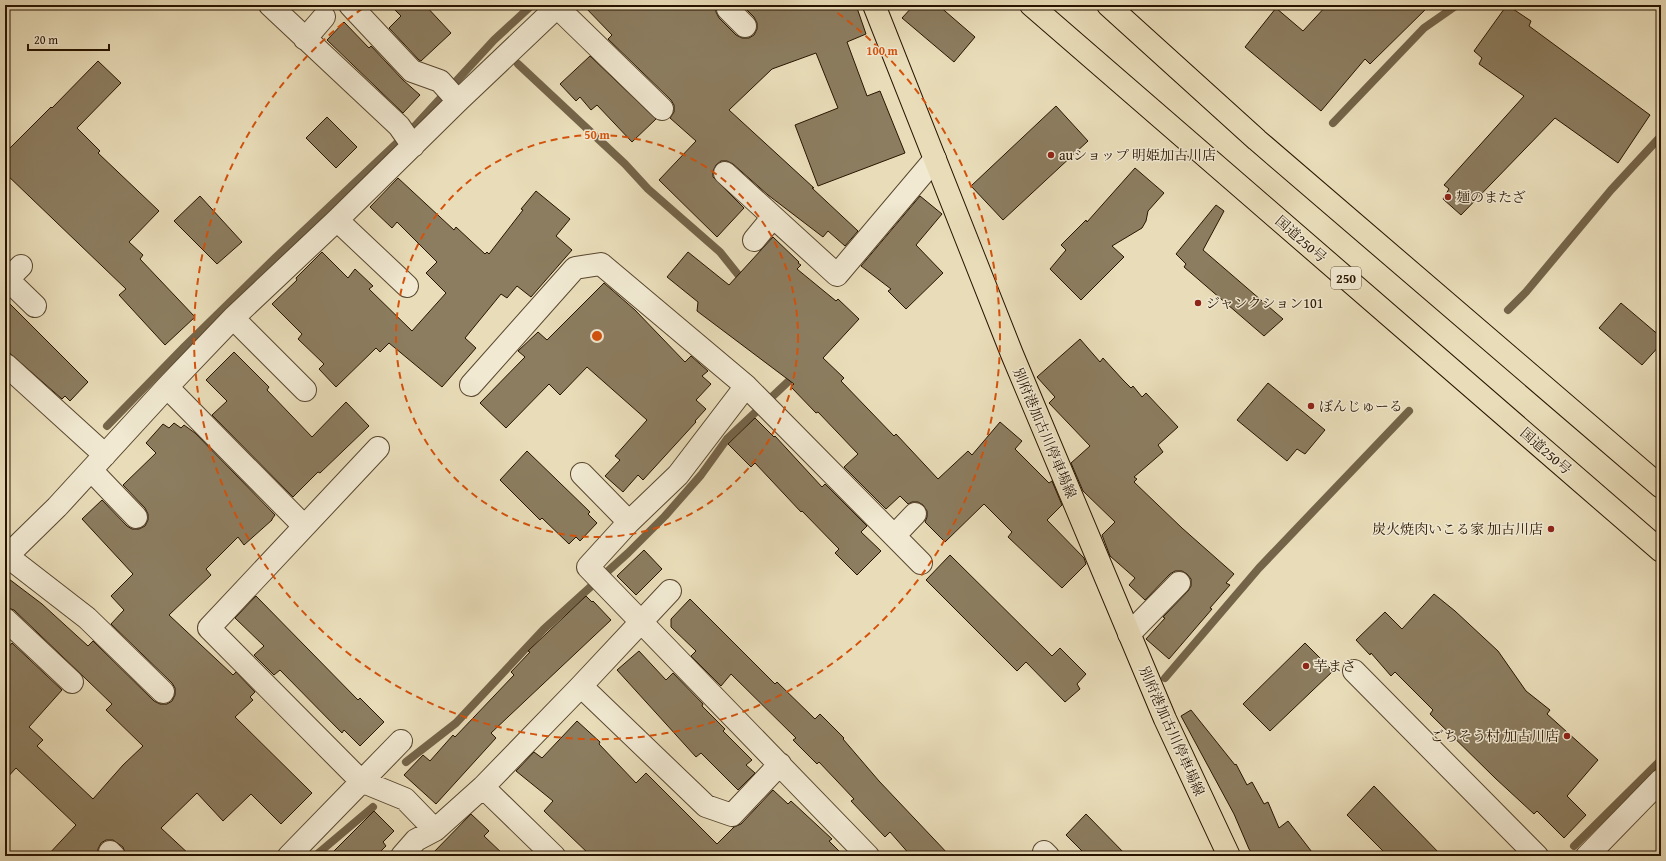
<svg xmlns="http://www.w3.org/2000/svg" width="1666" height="861" font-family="'Gentium Book Plus','Noto Serif JP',serif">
	<rect width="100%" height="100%" fill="#e9ddb9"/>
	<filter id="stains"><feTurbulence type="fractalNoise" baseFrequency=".005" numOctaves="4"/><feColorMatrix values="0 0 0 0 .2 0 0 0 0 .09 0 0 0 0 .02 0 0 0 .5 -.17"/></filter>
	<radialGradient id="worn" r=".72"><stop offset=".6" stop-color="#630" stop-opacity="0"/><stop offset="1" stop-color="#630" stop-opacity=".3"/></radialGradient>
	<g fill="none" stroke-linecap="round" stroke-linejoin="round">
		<path stroke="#746449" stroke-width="8" d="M518,64L625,164L648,189L720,252L744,282
			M1333,123L1424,28L1457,5
			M1508,310L1526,292L1611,190L1661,136
			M107,426L185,346L277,256L415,126L494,40L532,5
			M1165,678L1259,568L1409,411
			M406,762L456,723L544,629L628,553L665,516L701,475L727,439L792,378L794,372
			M1574,846L1661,760
			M315,856L373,807"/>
	</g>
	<path fill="#8c7d60" stroke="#281400" d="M390,5H425L451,33L421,61L419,60L389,28L401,16Z
		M583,5H716V12L719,18L736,35L742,38H749L754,35L757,29V23L754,17L742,5H856L866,34L847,42L867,96L880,91L905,153L818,186L795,125L838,108L816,53L772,69L729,110L814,188H812L858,231L845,246L828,231L823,237L768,195L733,164L727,161H721L716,165L713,171V177L744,208L717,237L659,180L696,141L670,118L674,112V105L671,100L608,39L612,35Z
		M914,5H938L975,37L954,62L902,18Z
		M1327,5H1430L1370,64L1365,59L1321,111L1245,47L1276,8L1303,31Z
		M1507,5L1531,21L1529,26L1650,115L1618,163L1555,118L1461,215L1443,199L1449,189L1444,185L1524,96L1479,64L1482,58L1474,51Z
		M344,22L369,48L371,46L403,80L420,95L403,113L327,40Z
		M590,56L656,119L632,142L597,105L591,110L580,97L576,101L560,84Z
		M98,61L121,83L77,128L100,151L98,153L159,211L129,242L143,255L140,259L195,317L165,345L119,295L126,289L5,173V153L51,107L52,108Z
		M1056,106L1088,141L1003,220L971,186Z
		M327,117L357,147L336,168L306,138Z
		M1135,168L1164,193L1148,211L1146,221L1142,228L1112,246L1124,257L1081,300L1050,269L1066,250L1061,245L1086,220L1087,222Z
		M398,178L454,230L456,227L485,254L487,252L489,254L523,210L521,209L536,191L570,219L556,236L572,250L531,297L517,286L507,298L501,294L465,338L476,348L442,387L389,343L380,352L376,348L336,387L319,369L324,364L298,339L302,334L272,304L297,280L296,278L322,252L348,278L355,269L373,286L369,289L412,331L446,293L426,273L437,262L397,222L392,228L370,207Z
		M200,196L242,242L217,264L174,221Z
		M920,196L942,214L916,245L943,273L906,309L888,291L891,289L861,266Z
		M1216,205L1224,211L1203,250L1283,319L1264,336L1184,267L1186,264L1176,254Z
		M773,237L799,262L798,263L801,265L797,269L836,301L838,299L859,319L823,358L844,378L841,381L894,436L896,434L938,479L968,451L972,455L1000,422L1022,441L1015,449L1049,483L1052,481L1062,505L1047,520L1084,558L1086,564L1062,588L1008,537L1012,532L984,504L945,542L925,522L927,517V511L923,505L918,502H912L908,504L900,496L886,509L844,467L858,454L818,412L816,413L791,387L794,384L697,311L698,302L667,277L688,252L729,285Z
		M604,283L635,310L685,362L691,356L708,371L702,376L711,384L696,400L706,409L695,421L696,422L643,480L638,475L623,492L605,476L620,460L615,456L647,420L587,367L560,395L549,384L506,428L480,403L525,357L518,351L538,332L547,340Z
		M5,299L88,382L70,401L65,396L62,399L5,349Z
		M1621,303L1661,337V344L1642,365L1599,328Z
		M1080,339L1100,362L1103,358L1123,380L1131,388L1133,386L1142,397L1146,393L1178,427L1158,445L1163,452L1134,477L1137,479L1134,482L1182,528L1234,574L1226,583L1230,585L1210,608L1212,609L1169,659L1146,639L1165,618L1163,617L1188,591L1191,586V579L1187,574L1182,571H1175L1170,574L1145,600L1129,585L1135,578L1110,556L1102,535L1115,522L1083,491L1071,463L1090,446L1049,403L1055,397L1037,377Z
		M234,352L269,387L267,390L312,437L346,402L369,426L320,473L318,472L293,497L212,415L227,401L206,380Z
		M1268,383L1325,430L1305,454L1297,449L1287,461L1237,420Z
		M755,418L774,437L775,436L822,487L825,484L867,526L861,532L881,551L857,575L835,553L839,549L802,511L801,512L755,463L751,467L728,444Z
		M174,423L181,428L184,425L195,433L275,515L272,519V520L244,545L238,537L206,569L211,575L169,615L233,675L236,672L255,692L250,697L253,700L235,717L312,793L281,824L251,794L223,821L197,793L161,828L191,856H126L123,847L113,840H106L101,843L98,849V856H47L76,825L16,768L5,780V651L12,643L62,690L29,727L43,740L37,746L93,799L123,765L143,746L106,710L112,704L14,610L5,607V576L42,604L88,646L93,641L154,701L160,704H167L172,701L175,695V688L172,683L111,624L124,610L111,596L133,574L82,519L102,500L127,526L132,529H139L145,526L148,520V514L145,508L123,485L156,453L146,443L163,424L169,428Z
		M527,451L590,512L588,514L597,523L580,541L576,537L569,544L542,518L540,520L500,480Z
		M644,550L662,569L636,595L617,576Z
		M950,555L1052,656L1060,648L1086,674L1077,684L1080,689L1065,702L1026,662L1017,671L926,580Z
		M1434,594L1455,611L1498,651L1526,691L1550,710L1547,714L1598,760L1567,796L1586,815L1564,838L1537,811L1534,814L1495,778L1430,714L1433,710L1395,672L1391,676L1371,653L1370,655L1356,640L1385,612L1402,629Z
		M256,596L358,700L360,698L384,722L360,746L344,730L342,733L280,670L274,675L254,655L264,646L235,618Z
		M586,596L592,602L593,601L611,620L491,733L496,738L436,804L404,775L423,755L430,761L453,735L455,737L514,675L511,672L530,652L528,651Z
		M690,599L775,684L777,682L815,719L820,714L844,738L843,739L879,781L950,856H911L890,832L885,837L851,801L854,799L819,762L817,764L793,740L796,738L731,674L721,686L691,656L696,651L671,627V619Z
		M1305,643L1333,671L1270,731L1243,704Z
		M639,651L666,680L673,673L703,704L702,706L725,729L723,731L752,760L746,765L755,773L738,790L701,753L696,757L617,670Z
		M1191,710L1235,765L1236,764L1247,785L1252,782L1264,804L1268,802L1279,828L1288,821L1315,856H1254L1249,849L1234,814L1181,716Z
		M577,721L600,742L599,744L636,783L646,773L717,844L734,827L741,824L773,790L788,804L791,801L832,839L829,841L844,856H591L544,811L553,801L516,771L534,752L542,758Z
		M1374,786L1442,856H1388L1347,815Z
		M374,811L394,831L383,842L386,846L376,856H329Z
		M471,814L489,831L484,836L505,856H430Z
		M1086,814L1127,856H1087L1066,835Z"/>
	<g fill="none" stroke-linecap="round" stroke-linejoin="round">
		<g stroke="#58462e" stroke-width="24">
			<path id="minor" d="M270,5L399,126L413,146
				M350,5L412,71L440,81L458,101
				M557,7L662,109
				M728,9L745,26
				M305,39L324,17
				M725,173L837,275L935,159
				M337,220L407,286
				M754,240L773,217
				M5,277L35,306
				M8,279L21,266
				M233,318L305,390
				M5,366L6,365L105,455
				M471,385L575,268L601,264L746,386L921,563
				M746,386L678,475L629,522L588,567L868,856
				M167,387L303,525
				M378,448L209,628L361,781L405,799L435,830
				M91,470L136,517
				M582,474L629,522
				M895,535L915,514
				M7,556L87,618L163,692
				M5,558L57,507L167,387L233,318L337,220L458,101L559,5
				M5,619L72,682
				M1129,634L1179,583
				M1354,671L1537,856
				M581,686L706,806L732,815L780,764
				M483,787L554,856
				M110,852L114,856
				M1044,852L1048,856
				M289,856L401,741
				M402,856L416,840L435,830L483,787L581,686L670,591
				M1587,856L1661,780"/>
		</g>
		<g stroke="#281400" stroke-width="24">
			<path id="major" d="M874,5L1012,354L1165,719L1229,856"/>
		</g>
		<g stroke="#281400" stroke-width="24">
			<path id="highway" d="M1031,5L1661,551
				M1108,5L1257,140L1661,487"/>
		</g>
		<use href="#minor" stroke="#f1e9d2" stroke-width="22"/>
		<use href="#major" stroke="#e9ddb9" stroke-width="22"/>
		<use href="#highway" stroke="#e9ddb9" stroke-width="22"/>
	</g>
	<g fill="none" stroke="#d5520b" stroke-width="2" stroke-dasharray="7 5">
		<circle cx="597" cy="336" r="201"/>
		<path d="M828 6A403 403 0 1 1 366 6"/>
	</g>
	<g fill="#8f2418" stroke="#f1e9d2" stroke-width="1.5">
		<circle cx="1051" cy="155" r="4"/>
		<circle cx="1448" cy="197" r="4"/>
		<circle cx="1198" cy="303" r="4"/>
		<circle cx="1311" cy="406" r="4"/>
		<circle cx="1551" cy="529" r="4"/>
		<circle cx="1306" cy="666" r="4"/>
		<circle cx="1567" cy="736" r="4"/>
	</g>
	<g text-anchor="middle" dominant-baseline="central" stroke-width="3" stroke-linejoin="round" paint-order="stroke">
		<rect fill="#f1e9d2" stroke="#64543f" stroke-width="1" x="1331" y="267" width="30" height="22" rx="3"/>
		<g font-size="13" font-weight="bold" fill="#281400">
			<text x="1346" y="278">250</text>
		</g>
		<g font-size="14" fill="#281400" stroke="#f1e9d2" text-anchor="start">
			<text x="1059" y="155">auショップ 明姫加古川店</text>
			<text x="1456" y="197">麺のまたざ</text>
			<text x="1206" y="303">ジャンクション101</text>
			<text x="1319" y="406">ぼんじゅーる</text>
			<text x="1543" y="529" text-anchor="end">炭火焼肉いこる家 加古川店</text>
			<text x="1314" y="666">芋まさ</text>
			<text x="1559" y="736" text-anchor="end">ごちそう村 加古川店</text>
		</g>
		<g font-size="14" fill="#281400" stroke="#f1e9d2">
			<text transform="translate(1301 239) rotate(41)">国道250号</text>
			<text transform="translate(1045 433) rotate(67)">別府港加古川停車場線</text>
			<text transform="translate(1546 451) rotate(41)">国道250号</text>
			<text transform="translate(1172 731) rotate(66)">別府港加古川停車場線</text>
		</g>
	</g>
	<circle cx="597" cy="336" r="6" fill="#d5520b" stroke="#f1e9d2" stroke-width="2"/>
	<g font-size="12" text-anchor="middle" font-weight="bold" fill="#d5520b" stroke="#f1e9d2" stroke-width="3" stroke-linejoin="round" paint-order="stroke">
		<text x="882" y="55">100 m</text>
		<text x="597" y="139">50 m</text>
	</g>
	<rect width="1666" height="861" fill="none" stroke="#e9ddb9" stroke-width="20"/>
	<rect x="6" y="6" width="1654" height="849" fill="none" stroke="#281400" stroke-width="2"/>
	<rect x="10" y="10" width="1646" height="841" fill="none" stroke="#281400"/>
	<path d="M28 44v6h81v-6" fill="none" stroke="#281400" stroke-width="2"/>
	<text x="34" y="44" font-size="12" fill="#281400" stroke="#f1e9d2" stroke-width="3" paint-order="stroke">20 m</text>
	<rect width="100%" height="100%" filter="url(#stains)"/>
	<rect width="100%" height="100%" fill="url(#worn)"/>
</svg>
